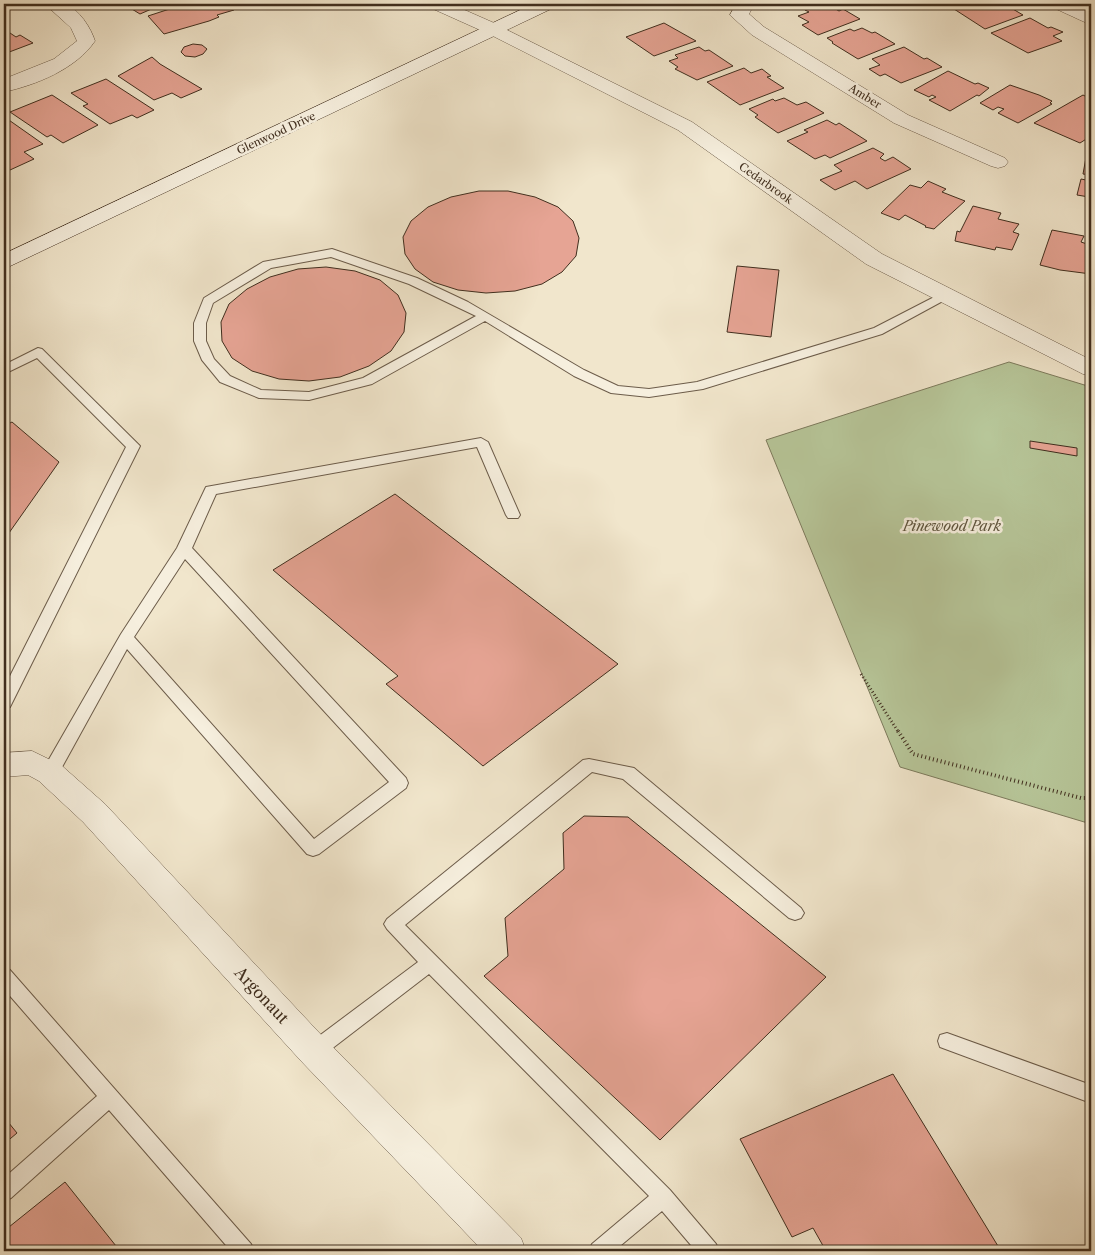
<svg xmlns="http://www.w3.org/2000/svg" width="1095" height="1255" font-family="'Libre Caslon Text',serif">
	<rect width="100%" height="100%" fill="#f1e6cc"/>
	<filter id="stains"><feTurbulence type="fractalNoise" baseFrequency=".004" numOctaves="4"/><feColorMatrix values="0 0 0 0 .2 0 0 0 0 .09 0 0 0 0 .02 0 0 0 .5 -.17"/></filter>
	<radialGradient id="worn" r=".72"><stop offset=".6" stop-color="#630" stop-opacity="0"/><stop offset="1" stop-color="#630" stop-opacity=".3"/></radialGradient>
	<path fill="#b7c699" stroke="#7c7a5c" d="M1009,362L1091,387V824L900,767L766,440Z"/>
	<path fill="#e6a494" stroke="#402e1e" d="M131,4H163L140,14L127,6Z
		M185,4H228L234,10L217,15L219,17L209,21L164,34L148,16Z
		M821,4H827L839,11L843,9L860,19L818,35L802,25L809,22L798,16L809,12L805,10Z
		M970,4H998L995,5L999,7L1006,5L1023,15L985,29L954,9Z
		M1030,18L1048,28L1051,27L1063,32L1053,36L1062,41L1028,53L991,33Z
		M664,23L696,41L654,56L626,37Z
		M862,28L872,33L875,32L895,44L858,59L832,43L833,42L827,38L850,29L854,31Z
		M4,29L16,37L20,35L33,43L4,54Z
		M193,44L202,45L207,49L203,54L195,57L185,56L181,52L184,47Z
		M699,47L705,51L709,50L733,66L697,80L675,69L678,67L669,61L678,58L675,55Z
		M904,47L924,59L927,58L942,67L901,83L885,74L880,76L869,69L880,65L872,59Z
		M152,57L160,64L202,89L181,98L172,93L154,100L118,76Z
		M744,68L751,73L762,69L771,76L767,77L784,88L740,105L707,82Z
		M948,71L975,84L978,83L989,88L979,96L977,95L950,111L929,100L936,97L932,95L929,97L914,90Z
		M106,79L154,110L137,118L132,115L110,124L83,106L88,104L71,93Z
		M1010,85L1039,95L1052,101L1050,103L1052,104L1018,123L998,113L1004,109L998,107L993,110L980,103Z
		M52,95L98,125L63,143L51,135L47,137L10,112Z
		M1083,95L1091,99V136L1080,143L1034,123Z
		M784,98L797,105L806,102L824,113L778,133L755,117L758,115L749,109L773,99L775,101Z
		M6,118L43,144L24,152L34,159L10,170L4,165V119Z
		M827,120L836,125L839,123L867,141L830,158L825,155L815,159L787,141L808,132L804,130Z
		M873,148L884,154L880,158L885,161L893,157L911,169L867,189L855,181L835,190L820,180L842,171L834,165Z
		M1091,149V175L1083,174L1087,152L1090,153Z
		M1081,179L1091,181V208L1087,207L1089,197L1077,195Z
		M928,181L946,189L942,192L965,201L934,229L925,227L926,226L905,215L899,220L881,213L910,185L921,188Z
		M479,191H508L535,197L558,207L573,221L579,238L576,256L562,272L542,284L515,291L486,293L458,290L433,282L415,269L405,254L403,237L411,221L428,207L451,197Z
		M973,206L1001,213L998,219L1019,224L1013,232L1019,234L1012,250L996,247L995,250L955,241L957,231L960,232Z
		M1052,230L1084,236L1081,242L1087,244L1088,240L1091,239V274L1060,270L1040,265Z
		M737,266L779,270L771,337L727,332Z
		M326,267L355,271L380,280L398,295L406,313L404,332L391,351L369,366L340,377L309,381L279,379L252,371L232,358L222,341L221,322L229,304L247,289L270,277L298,269Z
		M12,422L59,462L4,540V426Z
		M1030,441L1077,448V456L1030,448Z
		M395,494L618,664L483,766L386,684L398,676L273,570Z
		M584,816L628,817L826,977L660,1140L484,976L508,956L505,918L564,869L563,833Z
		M893,1074L1001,1251H826L813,1228L792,1237L740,1139Z
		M4,1117L17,1133L4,1144Z
		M65,1182L120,1251H4V1231Z"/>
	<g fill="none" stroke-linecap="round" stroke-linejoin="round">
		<g stroke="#6c5c4a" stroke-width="2">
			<path id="service" d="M332,249L417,278L468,302L584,370L618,386L649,389L697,382L874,328L942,293H950L952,296L882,334L703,389L649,397L611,393L574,376L485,321L372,384L309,400L259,398L220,382L202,360L194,341V323L204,298L263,262ZM331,257L409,284L476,316L363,378L309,392L261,390L230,376L214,359L206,341V323L213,303L271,268Z
				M38,348L42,349L140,446L12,703L10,707L4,709V688L126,447L37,358L4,374V365Z
				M481,438L488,442L520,515L518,518H508L506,515L477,447L216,494L192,548L406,778L408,783L406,788L319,854L313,856L307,854L127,649L56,778L50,780L44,778L42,773L44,768L121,634L177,548L206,487ZM185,559L389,782L314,839L134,637Z
				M589,759L634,768L801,908L804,913L801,918L795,920L789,918L623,779L592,772L405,925L670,1190L716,1244L719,1251H696L662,1211L614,1251H589L592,1244L649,1196L429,974L321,1057L314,1060L307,1057L305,1051L307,1045L418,962L387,929L384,924L387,919L583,760Z
				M4,968L10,970L251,1244L254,1251H231L109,1110L11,1198L4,1201V1178L97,1096L4,989Z
				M947,1033L1091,1085V1103L940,1047L938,1041L940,1035Z"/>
		</g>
		<g stroke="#6c5c4a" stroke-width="1">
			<path id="minor" d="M45,4C50,4 60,2 65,4C79,9 91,28 95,41C76,69 36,85 4,92V79L54,59L77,41L71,28Z
				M428,4H451L501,26L504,30L501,34H489L431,8Z
				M736,4H754L749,14L764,27L908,115L1005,158L1008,162L1005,166L998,168L991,166L894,123L752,35L730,15Z
				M1051,4H1073L1091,13V25L1054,8Z"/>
		</g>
		<g stroke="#6c5c4a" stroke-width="1">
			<path id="tertiary" d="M495,24L692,122L882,254L1091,360V376L1083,374L866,264L678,130L489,34L486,30L489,26Z
				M32,751L61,765L105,804L326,1040L521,1238L526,1251H483L302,1062L83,822L39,781L28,775L4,777V753Z"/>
		</g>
		<g stroke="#402e1e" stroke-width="1">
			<path id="secondary" d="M533,4H556L553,8L4,269V254Z"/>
		</g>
		<path stroke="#402e1e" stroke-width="3" stroke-dasharray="1 2.5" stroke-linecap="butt" d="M861,674L899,733"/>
		<path stroke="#402e1e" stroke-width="4" stroke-dasharray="1 3" stroke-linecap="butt" d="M898,731L913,754L1081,798H1091"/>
		<use href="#service" fill="#f6efde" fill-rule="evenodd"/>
		<use href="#minor" fill="#f6efde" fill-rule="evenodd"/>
		<use href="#tertiary" fill="#f6efde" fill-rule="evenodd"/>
		<use href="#secondary" fill="#f6efde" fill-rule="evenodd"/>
	</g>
	<g text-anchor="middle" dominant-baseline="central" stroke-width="5" stroke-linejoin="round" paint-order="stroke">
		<g font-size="11" fill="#402e1e" stroke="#f6efde">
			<text transform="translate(865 96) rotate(32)">Amber</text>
			<text transform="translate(276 133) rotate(-25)">Glenwood Drive</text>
			<text transform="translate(766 183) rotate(35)">Cedarbrook</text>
		</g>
		<g font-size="14" font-style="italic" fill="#5e543d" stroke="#f6efde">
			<text x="952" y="526">Pinewood Park</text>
		</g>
		<g font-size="16" fill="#402e1e" stroke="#f6efde">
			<text transform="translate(262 995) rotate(47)">Argonaut</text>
		</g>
	</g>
	<rect width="1095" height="1255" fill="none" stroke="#f1e6cc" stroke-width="20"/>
	<rect x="5" y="5" width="1085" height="1245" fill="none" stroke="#402e1e" stroke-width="2.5"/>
	<rect x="10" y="10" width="1075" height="1235" fill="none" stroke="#402e1e"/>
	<rect width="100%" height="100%" filter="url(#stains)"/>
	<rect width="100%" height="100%" fill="url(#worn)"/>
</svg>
